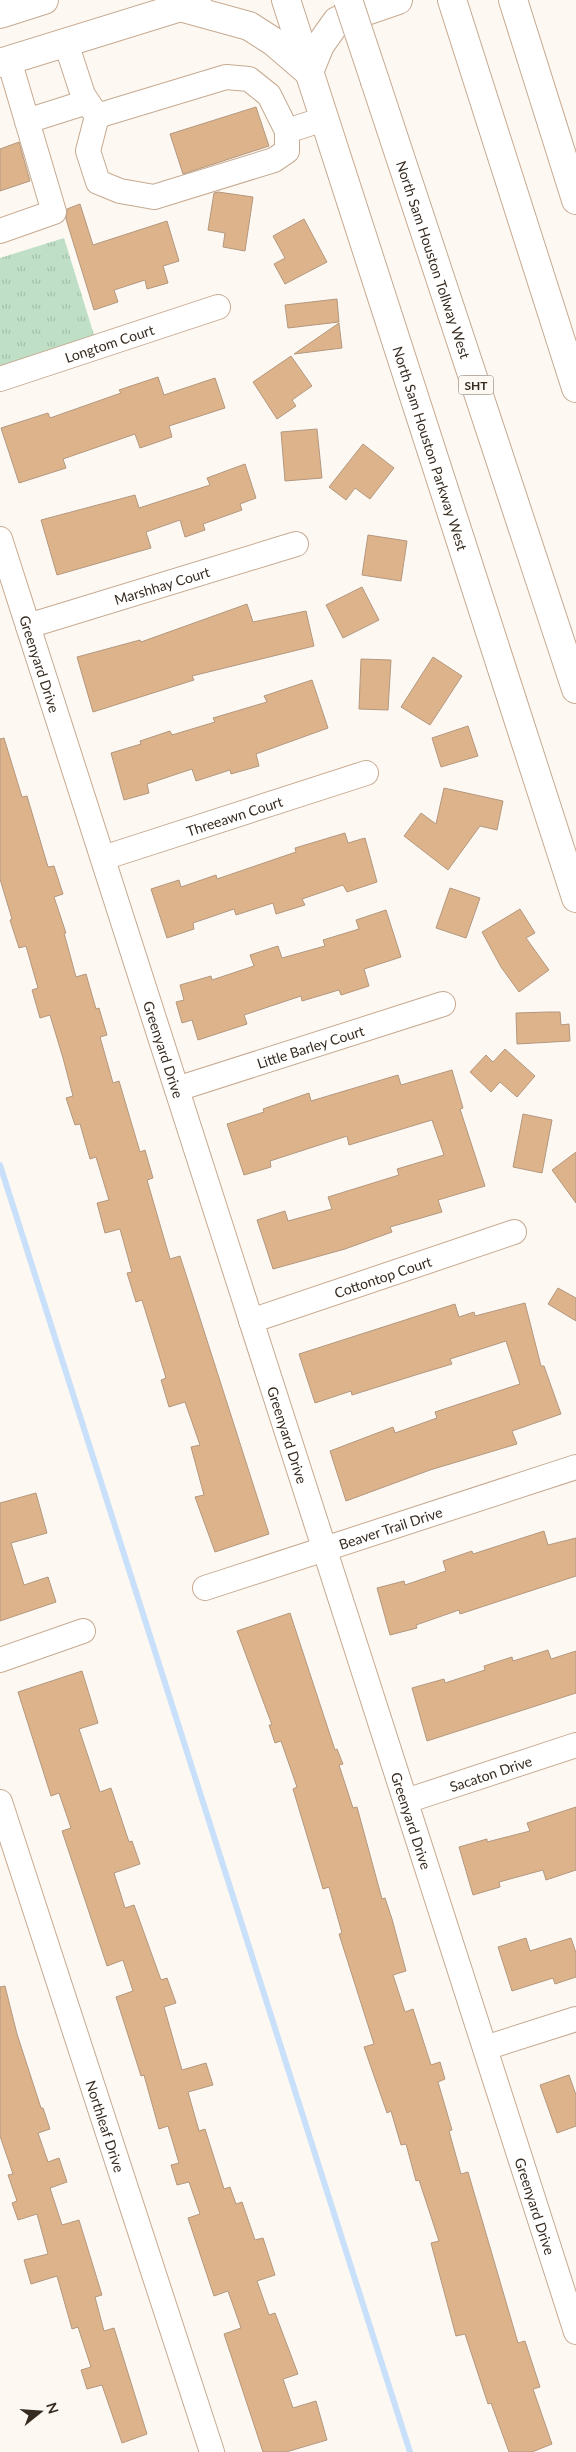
<svg xmlns="http://www.w3.org/2000/svg" width="576" height="2452" font-family="Lato,sans-serif">
	<defs>
		<pattern id="grass-tufts" width="24" height="20" patternUnits="userSpaceOnUse" patternTransform="scale(1.25)"><rect width="24" height="20" fill="#bfe0c7"/><path d="M3 7l-1-3M5 7V3M7 7l1-3M15 17l-1-3M17 17v-4M19 17l1-3" fill="none" stroke="#a5c0ab"/></pattern>
	</defs>
	<rect width="100%" height="100%" fill="#fef8f3"/>
	<path fill="url(#grass-tufts)" d="M64,238L95,338L0,367V258Z"/>
	<g fill="none" stroke-linecap="round" stroke-linejoin="round">
		<path stroke="#c8e0f9" stroke-width="6" d="M0,1165L410,2452"/>
	</g>
	<path fill="#ddb38c" stroke="#b3987e" d="M256,107L269,146L183,174L170,134Z
		M19,142L30,181L0,191V149Z
		M218,192L253,197L245,251L223,247L225,233L208,230L214,193Z
		M80,204L93,245L167,221L179,261L163,266L168,283L147,289L145,280L114,290L118,302L94,310L66,219L67,209Z
		M304,219L327,262L285,284L274,264L285,258L273,236Z
		M337,299L339,322L288,328L285,305Z
		M339,323L342,348L294,354Z
		M291,356L312,386L292,400L296,406L277,419L253,382Z
		M158,377L164,395L215,378L225,408L169,426L172,437L140,448L135,434L63,459L66,468L19,483L1,428L48,413L50,418L121,393L119,390Z
		M317,429L322,478L285,481L281,432Z
		M363,444L394,468L370,499L355,488L346,500L329,487Z
		M245,464L256,498L240,504L242,510L203,524L205,530L185,537L180,520L146,532L151,548L57,575L41,520L135,495L139,508L210,485L207,478Z
		M368,535L407,541L401,581L362,575Z
		M362,587L379,620L343,638L326,605Z
		M247,604L253,622L306,611L314,646L192,676L194,680L93,712L77,657L140,640L141,642Z
		M433,657L462,676L430,725L401,707Z
		M361,659L391,660L388,710L359,709Z
		M312,680L328,728L256,754L259,766L231,774L230,770L196,781L192,769L147,784L149,793L124,800L111,753L141,744L140,741L170,731L172,735L215,722L213,718L267,702L264,696Z
		M468,726L478,756L441,767L432,738Z
		M4,738L22,797L27,796L48,867L54,866L63,894L54,897L66,933H64L76,977L86,974L96,1009L99,1008L107,1035L100,1037L113,1083L119,1081L140,1152L145,1150L153,1178L147,1180L170,1259L180,1256L269,1534L215,1552L195,1497L204,1495L191,1447L200,1445L185,1402L169,1407L161,1380L166,1378L142,1300L136,1302L127,1273L132,1272L120,1229L105,1233L97,1203L109,1200L96,1157L90,1159L80,1124L75,1125L66,1098L73,1096L63,1058L50,1015L40,1018L32,990L38,988L26,946L19,948L10,920L12,919L0,879V739Z
		M444,788L503,801L497,830L480,826L448,870L404,836L421,813L436,824Z
		M345,833L348,843L365,838L377,882L347,892L343,885L302,899L305,905L276,914L273,903L236,915L234,909L193,923L194,929L167,938L151,889L179,880L181,887L216,875L217,879L296,852L295,848Z
		M450,888L480,898L466,938L436,928Z
		M520,909L535,933L526,938L549,970L519,992L501,967L482,932Z
		M386,910L401,957L364,969L369,986L341,995L339,990L302,1001L301,996L244,1015L247,1024L198,1040L192,1020L182,1023L176,1002L184,1000L180,985L211,976L212,980L254,966L250,955L278,946L282,958L325,946L323,940L359,929L356,920Z
		M548,1012H560L561,1025L569,1024L570,1041L517,1044L516,1013Z
		M505,1049L535,1076L517,1097L500,1082L491,1092L470,1072L486,1055L493,1062Z
		M452,1070L463,1108L460,1109L485,1186L438,1200L442,1212L390,1227L392,1232L345,1249L273,1269L257,1220L285,1211L288,1221L332,1209L328,1197L399,1175L397,1169L444,1155L432,1120L349,1145L347,1136L270,1161L271,1167L244,1175L227,1124L264,1112L263,1109L309,1093L311,1101L398,1075L401,1085Z
		M523,1114L552,1120L542,1173L513,1167Z
		M576,1152V1203L552,1170Z
		M558,1288L576,1298V1321L548,1304Z
		M525,1303L541,1366H544L561,1414L512,1431L517,1444L430,1470L346,1501L330,1451L393,1427L395,1433L437,1418L435,1412L520,1384L506,1341L450,1359L452,1364L422,1373L352,1395L351,1391L315,1403L299,1354L455,1304L459,1317L474,1312L475,1316Z
		M36,1493L47,1533L11,1543L24,1585L48,1577L56,1602L0,1621V1503Z
		M544,1531L548,1545L576,1538V1576L460,1614L459,1610L416,1625L417,1628L390,1635L377,1588L404,1581L405,1585L446,1571L443,1561L472,1551L473,1554Z
		M290,1613L335,1750L337,1749L343,1764L339,1765L353,1808L357,1807L382,1899L385,1898L392,1919L406,1971L393,1975L405,2012L413,2009L431,2065L440,2062L445,2079L438,2082L452,2130L449,2131L461,2174L468,2172L518,2343L525,2341L540,2387L533,2389L552,2444L532,2452H509L491,2403L488,2404L465,2334L456,2336L431,2243L439,2241L419,2180L416,2181L406,2144L401,2145L391,2111L387,2113L364,2047L374,2044L339,1934L342,1933L329,1887L323,1889L293,1789L297,1787L281,1741L275,1743L269,1725H272L237,1631Z
		M548,1650L551,1659L576,1651V1693L427,1741L412,1688L444,1679L445,1683L485,1670L484,1666L512,1657L513,1661Z
		M82,1671L98,1723L79,1729L100,1792L111,1788L129,1842L132,1841L140,1864L114,1873L125,1908L134,1905L161,1980L167,1978L176,2003L164,2007L182,2070L206,2063L213,2085L188,2092L199,2131L205,2129L224,2189L230,2187L236,2204L242,2202L255,2240L263,2238L275,2275L257,2281L269,2315L275,2313L298,2374L283,2379L293,2408L316,2401L327,2440L286,2452H263L224,2334L241,2328L228,2291L214,2296L188,2218L200,2214L189,2182L177,2185L171,2165L179,2163L168,2126L159,2129L144,2075L141,2076L116,1997L133,1991L123,1960L107,1966L62,1831L71,1828L59,1793L51,1796L18,1692Z
		M576,1807V1870L546,1880L543,1870L499,1882L500,1887L473,1895L459,1847L487,1839V1842L530,1831L527,1823Z
		M526,1938L530,1951L571,1938L576,1953V1977L555,1984L553,1978L512,1991L498,1947Z
		M5,1986L17,2034L41,2108H43L50,2129L38,2133L48,2162L59,2158L67,2182L50,2188L62,2225L79,2220L102,2295L95,2297L104,2331L114,2328L147,2434L122,2443L102,2385L87,2389L81,2370L91,2367L78,2327L72,2329L57,2276L31,2284L24,2260L48,2254L37,2214L18,2220L12,2203L17,2201L8,2175L13,2174L0,2136V1987Z
		M569,2075L576,2095V2126L557,2133L540,2085Z"/>
	<g fill="none" stroke-linecap="round" stroke-linejoin="round">
		<g stroke="#c6aa91" stroke-width="26">
			<g id="minor">
				<path d="M66,43L83,95L97,116L226,77L249,79L269,95L287,131L324,119"/>
				<path d="M9,60L27,121L87,102"/>
				<path d="M97,116L88,151L98,182L120,191L154,197L274,160L287,151V131"/>
				<path d="M0,231L54,212L27,121"/>
				<path id="s1" d="M0,379L218,307"/>
				<path id="s2" d="M0,539L576,2332"/>
				<path id="s3" d="M28,626L296,544"/>
				<path id="s4" d="M103,858L366,773"/>
				<path id="s5" d="M177,1089L443,1004"/>
				<path id="s6" d="M251,1321L514,1232"/>
				<path id="s7" d="M205,1588L576,1467"/>
				<path d="M0,1660L83,1631"/>
				<path id="s8" d="M406,1801L576,1745"/>
				<path id="s9" d="M0,1802L212,2452"/>
				<path d="M485,2048L576,2019"/>
			</g>
		</g>
		<g stroke="#c6aa91" stroke-width="30">
			<g id="major">
				<path id="s10" d="M286,0L576,898"/>
				<path d="M513,0L576,200"/>
				<path d="M180,7L249,26L274,42L309,72L320,45L337,21L398,0"/>
				<path d="M0,14L44,0"/>
				<path d="M0,63L197,2"/>
			</g>
		</g>
		<g stroke="#c6aa91" stroke-width="30">
			<g id="highway">
				<path d="M452,0L576,388"/>
				<path id="s11" d="M375,81L576,689"/>
			</g>
		</g>
		<use href="#minor" stroke="#fff" stroke-width="24"/>
		<use href="#major" stroke="#fff" stroke-width="28"/>
		<use href="#highway" stroke="#fff" stroke-width="28"/>
		<g stroke="#c6aa91" stroke-width="30" stroke-linecap="butt">
			<path id="highway-bridge" d="M348,0L375,81"/>
		</g>
		<use href="#highway-bridge" stroke="#fff" stroke-width="28"/>
	</g>
	<g text-anchor="middle" dominant-baseline="central" stroke-width="4" stroke-linejoin="round" paint-order="stroke">
		<rect fill="#fef8f3" stroke="#72685f" stroke-width="1" x="458.5" y="375.5" width="35" height="19" rx="4"/>
		<g font-size="12" font-weight="bold" fill="#362b20">
			<text x="476" y="385">SHT</text>
		</g>
		<g font-size="14" fill="#362b20" stroke="#fef8f3">
			<text stroke="none"><textPath href="#s11" startOffset="188">North Sam Houston Tollway West</textPath></text>
			<text stroke="none"><textPath href="#s1" startOffset="115">Longtom Court</textPath></text>
			<text stroke="none"><textPath href="#s10" startOffset="471">North Sam Houston Parkway West</textPath></text>
			<text stroke="none"><textPath href="#s3" startOffset="140">Marshhay Court</textPath></text>
			<text stroke="none"><textPath href="#s2" startOffset="131">Greenyard Drive</textPath></text>
			<text stroke="none"><textPath href="#s4" startOffset="138">Threeawn Court</textPath></text>
			<text stroke="none"><textPath href="#s5" startOffset="140">Little Barley Court</textPath></text>
			<text stroke="none"><textPath href="#s2" startOffset="536">Greenyard Drive</textPath></text>
			<text stroke="none"><textPath href="#s6" startOffset="139">Cottontop Court</textPath></text>
			<text stroke="none"><textPath href="#s2" startOffset="941">Greenyard Drive</textPath></text>
			<text stroke="none"><textPath href="#s7" startOffset="195">Beaver Trail Drive</textPath></text>
			<text stroke="none"><textPath href="#s8" startOffset="89">Sacaton Drive</textPath></text>
			<text stroke="none"><textPath href="#s2" startOffset="1346">Greenyard Drive</textPath></text>
			<text stroke="none"><textPath href="#s9" startOffset="341">Northleaf Drive</textPath></text>
			<text stroke="none"><textPath href="#s2" startOffset="1751">Greenyard Drive</textPath></text>
		</g>
	</g>
	<g transform="translate(40 2412) rotate(73)" stroke="#fef8f3" stroke-width="4" paint-order="stroke">
	<path d="M0-4L9 19L0 12L-9 19Z" fill="#362b20"/>
	<text y="-8" font-size="14" font-weight="bold" text-anchor="middle" fill="#362b20">N</text>
	</g>
</svg>
